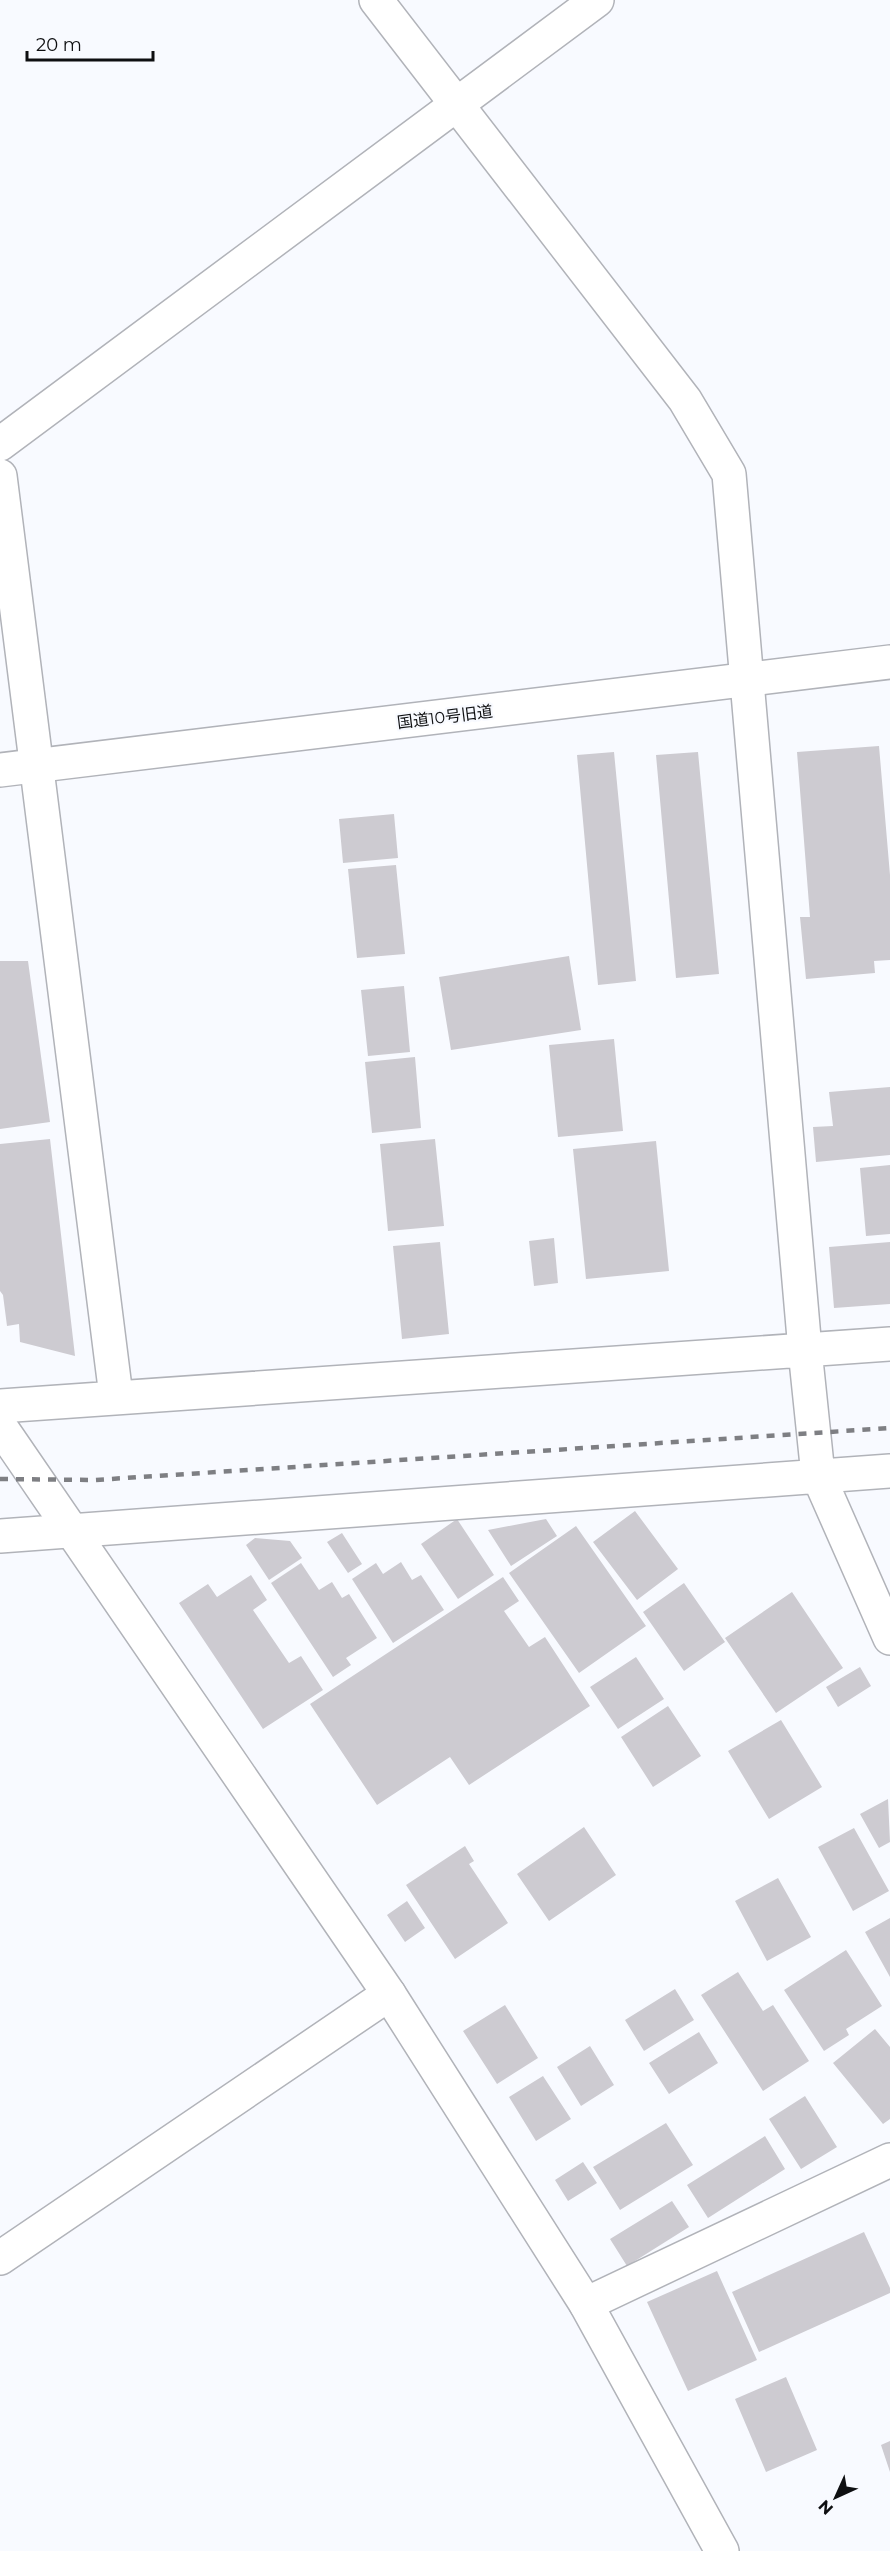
<svg xmlns="http://www.w3.org/2000/svg" width="890" height="2551" font-family="Montserrat,'Noto Sans JP',sans-serif">
	<rect width="100%" height="100%" fill="#f8faff"/>
	<path fill="#cdcbd1" d="M879,746L890,875V960L874,961L875,973L806,979L800,917H810L797,752Z
		M614,752L636,981L598,985L577,755Z
		M698,752L719,974L676,978L656,755Z
		M394,814L398,858L343,863L339,819Z
		M396,865L405,954L357,958L348,869Z
		M569,956L581,1030L451,1050L439,977Z
		M0,961H28L50,1122L0,1129Z
		M404,986L410,1052L368,1056L361,990Z
		M614,1039L623,1131L558,1137L549,1045Z
		M415,1057L421,1128L372,1133L365,1062Z
		M890,1087V1155L816,1162L813,1127L833,1126L829,1092Z
		M50,1139L75,1356L20,1342L19,1324L7,1326L3,1295L0,1291V1144Z
		M435,1139L444,1226L388,1231L380,1144Z
		M656,1141L669,1271L586,1279L573,1149Z
		M890,1165V1234L866,1236L860,1168Z
		M554,1238L558,1283L534,1286L529,1241Z
		M440,1242L449,1334L402,1339L393,1246Z
		M890,1242V1304L834,1308L829,1247Z
		M635,1511L678,1569L637,1600L593,1542Z
		M457,1519L494,1575L458,1599L421,1544Z
		M546,1519L557,1536L511,1566L488,1530Z
		M576,1526L646,1626L579,1673L509,1573Z
		M342,1533L362,1564L348,1573L327,1542Z
		M255,1538L290,1541L302,1558L269,1580L246,1545Z
		M401,1562L412,1580L421,1575L444,1610L393,1643L352,1579L376,1563L383,1574Z
		M301,1563L319,1590L332,1582L342,1598L349,1594L377,1638L346,1658L351,1665L333,1677L271,1583Z
		M251,1575L267,1600L253,1610L289,1663L301,1656L323,1690L263,1729L179,1603L208,1584L217,1597Z
		M503,1577L519,1601L504,1611L529,1647L545,1637L590,1706L469,1785L450,1757L377,1805L310,1704Z
		M684,1583L725,1642L684,1671L643,1612Z
		M792,1592L843,1668L776,1713L725,1638Z
		M636,1657L664,1699L618,1729L590,1687Z
		M860,1667L871,1686L838,1707L826,1687Z
		M668,1706L701,1756L653,1787L621,1737Z
		M781,1720L822,1787L769,1819L728,1751Z
		M888,1799L890,1842L879,1848L860,1814Z
		M584,1827L616,1875L549,1921L517,1874Z
		M854,1828L889,1891L853,1911L818,1847Z
		M465,1846L474,1861L469,1864L508,1923L455,1959L406,1885Z
		M778,1878L811,1937L767,1961L735,1901Z
		M407,1901L425,1928L405,1942L387,1915Z
		M890,1918V1977L865,1932Z
		M846,1950L882,2006L846,2029L849,2035L824,2051L784,1990Z
		M738,1972L763,2011L773,2005L809,2061L763,2091L701,1995Z
		M675,1989L694,2020L644,2051L625,2020Z
		M505,2005L538,2058L497,2084L463,2031Z
		M875,2029L890,2047V2119L883,2124L833,2063Z
		M699,2032L718,2063L669,2094L649,2063Z
		M590,2046L614,2085L581,2106L557,2067Z
		M543,2076L571,2119L536,2141L509,2097Z
		M805,2096L837,2147L801,2169L769,2119Z
		M666,2123L693,2165L620,2210L593,2167Z
		M765,2136L785,2169L708,2218L687,2185Z
		M583,2162L597,2183L568,2201L555,2180Z
		M672,2201L689,2227L627,2266L610,2239Z
		M864,2232L890,2288V2293L759,2352L732,2292Z
		M717,2271L757,2360L688,2391L647,2302Z
		M786,2377L817,2450L766,2472L735,2399Z
		M890,2441V2472L881,2445Z"/>
	<g fill="none" stroke-linecap="round" stroke-linejoin="round">
		<g stroke="#b1b3b9" stroke-width="36">
			<path id="minor" d="M376,0L685,400L729,474L805,1350L818,1475L890,1638
				M0,444L597,0
				M0,476L116,1396
				M0,1406L890,1344
				M0,1536L890,1471
				M0,2258L389,1994
				M586,2304L890,2160"/>
		</g>
		<g stroke="#b1b3b9" stroke-width="36">
			<path id="tertiary" d="M0,770L890,662
				M0,1426L389,1994L586,2304L722,2551"/>
		</g>
		<use href="#minor" stroke="#fff" stroke-width="33"/>
		<use href="#tertiary" stroke="#fff" stroke-width="33"/>
		<path stroke="#7e7f83" stroke-width="4.5" stroke-dasharray="8 8" stroke-linecap="butt" d="M0,1479L95,1480L890,1428"/>
	</g>
	<g text-anchor="middle" dominant-baseline="central" stroke-width="4.5" stroke-linejoin="round" paint-order="stroke">
		<g font-size="16" fill="#0e0f11" stroke="#f8faff">
			<text transform="translate(445 717) rotate(-7)">国道10号旧道</text>
		</g>
	</g>
	<g transform="translate(836 2497) rotate(225)" stroke="#f8faff" stroke-width="4.5" paint-order="stroke">
	<path d="M0-4.5L10 22L0 15L-10 22Z" fill="#0e0f11"/>
	<text y="-9" font-size="16" font-weight="bold" text-anchor="middle" fill="#0e0f11">N</text>
	</g>
	<path d="M27 51v9h126v-9" fill="none" stroke="#0e0f11" stroke-width="3"/>
	<text x="36" y="51" font-size="18" fill="#0e0f11" stroke="#f8faff" stroke-width="4.5" paint-order="stroke">20 m</text>
</svg>
